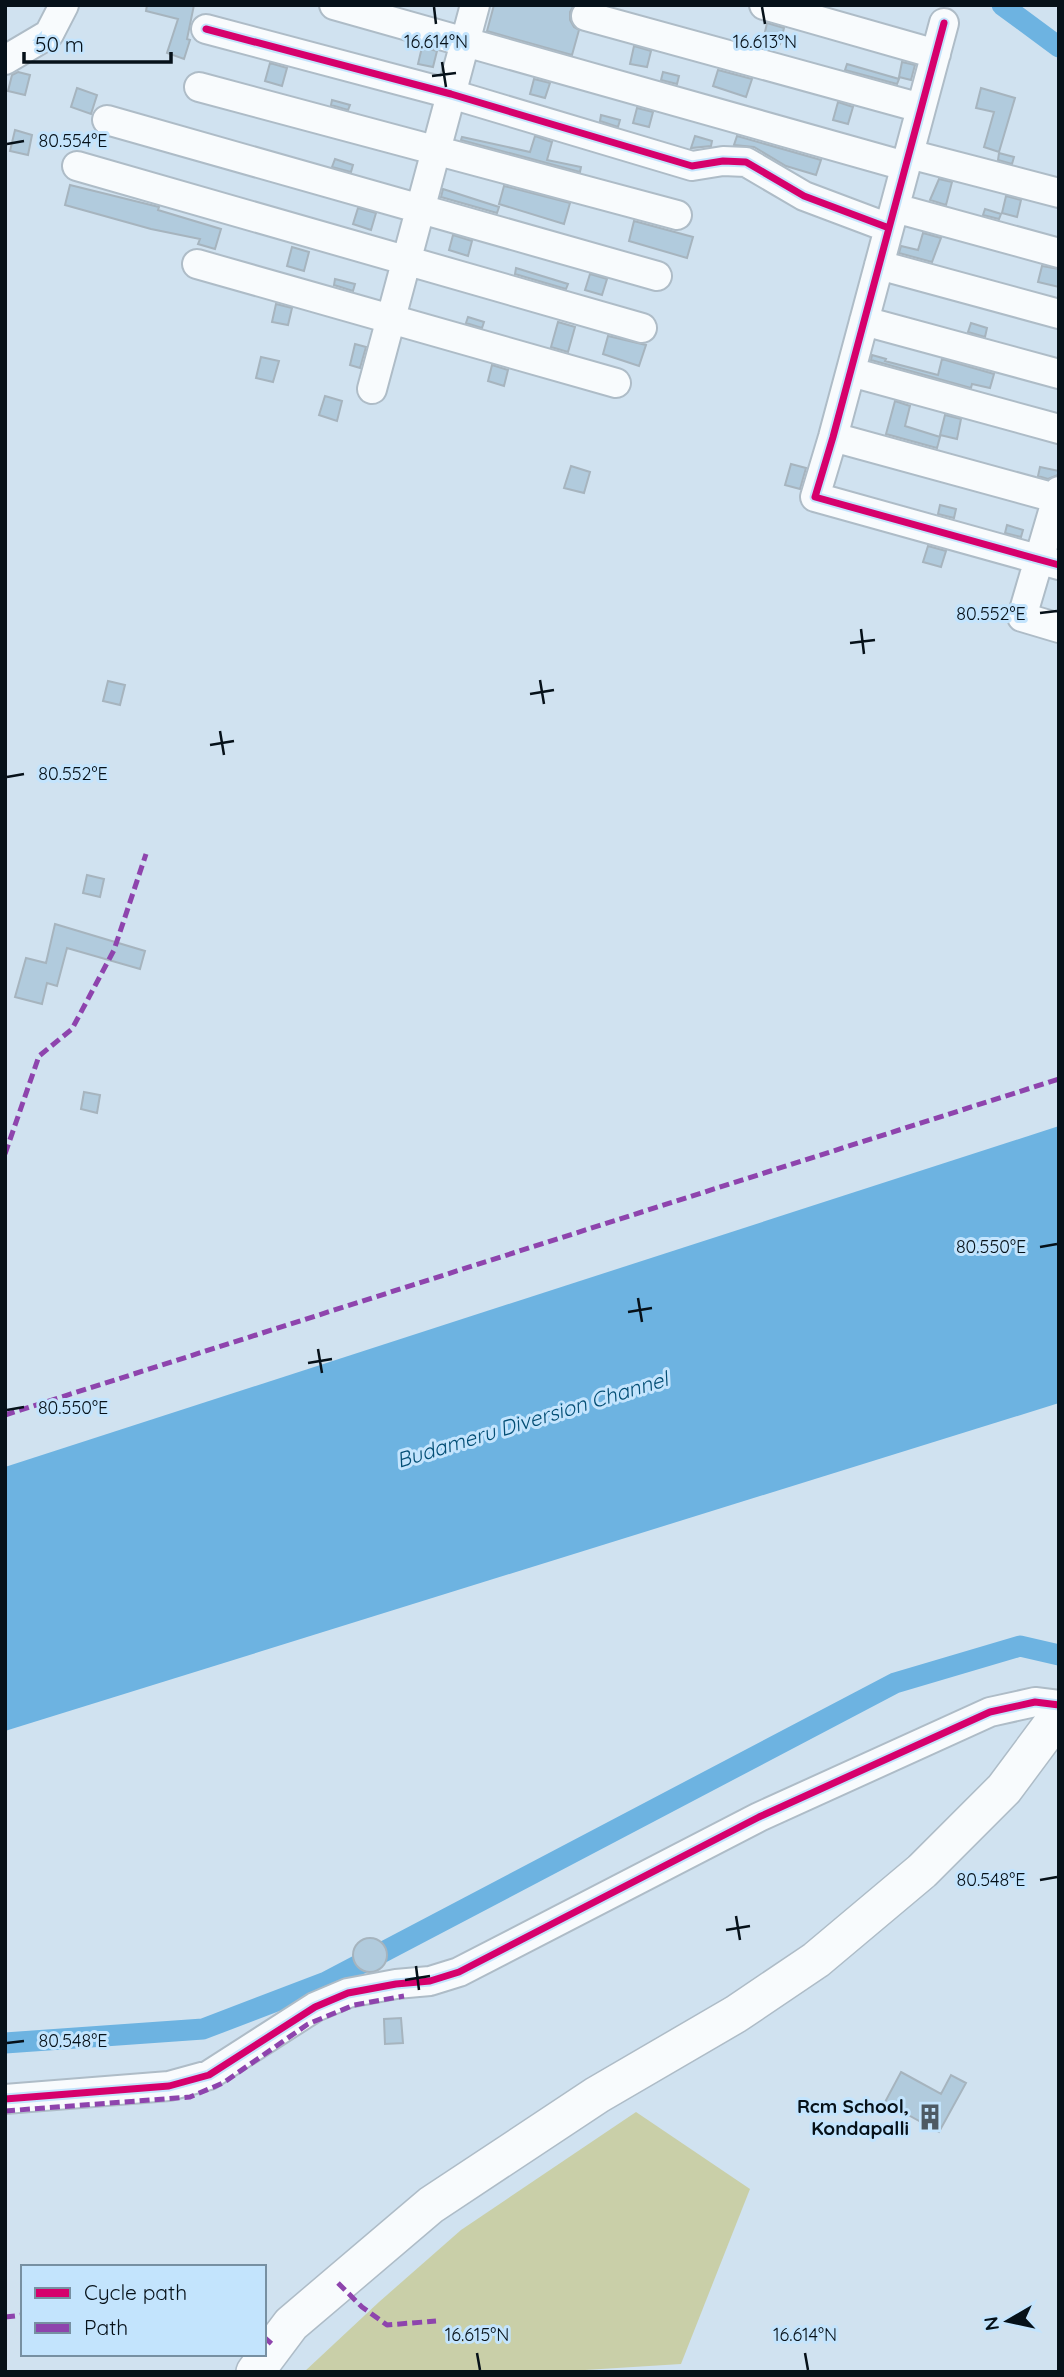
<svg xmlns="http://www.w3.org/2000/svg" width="1064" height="2377" font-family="Quicksand,sans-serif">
	<rect width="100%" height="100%" fill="#d0e2f0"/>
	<path fill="#c9cfa8" d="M636,2112L750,2189L681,2364L553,2372H304L379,2302L461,2230Z"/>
	<path fill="#6db3e1" d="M1059,1126V1403L5,1731V1467Z"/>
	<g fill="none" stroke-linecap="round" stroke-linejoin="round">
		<path stroke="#6db3e1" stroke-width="21" d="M1002,5L1059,47
			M5,2043L203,2029L326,1982L895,1683L1020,1646L1059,1655"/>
	</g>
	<path fill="#b1cbdd" stroke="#a6b4be" stroke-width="2" d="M147,5H194L187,39L190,40L184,59L167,53L178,19L146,11Z
		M494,5H574L570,12V20L574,27L579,30L572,55L487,31Z
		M767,23L784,28L780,44L763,41Z
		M634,46L651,51L647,67L630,64Z
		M422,47L437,51L433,67L418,64Z
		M902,62L915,65L911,80L899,77Z
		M270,63L287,68L282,86L265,81Z
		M847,64L899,79L897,84L845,70Z
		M718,70L752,79L746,97L713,86Z
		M18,72L30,75L25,95L8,91L12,75Z
		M663,72L679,76L677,84L661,80Z
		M534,79L550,83L545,98L530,94Z
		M77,88L97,95L91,114L71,107Z
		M981,88L1015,98L999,152L984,147L994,112L976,108Z
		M332,100L350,105L348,110L331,105Z
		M838,102L853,107L848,124L833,120Z
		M637,108L653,112L649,127L633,123Z
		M601,115L620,120L618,127L600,121Z
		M15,130L32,135L28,155L10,151Z
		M535,136L552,142L547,160L581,167L580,172L461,140L462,137L530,152Z
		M695,136L712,141L711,146L691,148Z
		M737,136L821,160L816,175L786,166L754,147L734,145Z
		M999,153L1014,157L1012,164L998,160Z
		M335,159L353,165L351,172L332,167Z
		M939,179L952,182L946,205L930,200Z
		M70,185L159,207L158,210L221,229L215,249L198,244L200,239L151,229L65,205Z
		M504,186L570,203L564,224L499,204Z
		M443,189L499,207L497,213L441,197Z
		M1006,196L1021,200L1017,217L1002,213Z
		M358,208L376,213L371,230L353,224Z
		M985,209L1001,214L999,219L983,215Z
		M634,221L693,237L687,258L629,241Z
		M923,233L941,238L932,262L899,253L901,246L918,250Z
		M453,235L472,241L468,256L449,250Z
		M292,247L309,252L304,271L287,266Z
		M1042,266L1059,269V287L1038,282Z
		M516,268L568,284L566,289L515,274Z
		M590,274L607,279L602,295L585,290Z
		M335,279L355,284L353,291L334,285Z
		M276,304L292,308L288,325L272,322Z
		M468,317L484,322L482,328L466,323Z
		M558,322L575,327L568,352L551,347Z
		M971,323L987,328L985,337L968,332Z
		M608,336L646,345L639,366L603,354Z
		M355,344L366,347L360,368L350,365Z
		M872,355L886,359L885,361L938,375L942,359L994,374L990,388L972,384L971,388L871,360Z
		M261,357L279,361L273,382L256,378Z
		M492,365L508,370L504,386L488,381Z
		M325,396L342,401L337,421L319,415Z
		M895,401L910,406L905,426L940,437L937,448L886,434Z
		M945,415L961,419L957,439L940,435Z
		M791,464L806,468L800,489L785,485Z
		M571,466L590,472L584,493L564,488Z
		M1040,467L1059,471L1058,475L1048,479L1038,476Z
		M940,505L956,509L954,518L938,514Z
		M1007,525L1023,530L1021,537L1005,533Z
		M928,546L946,551L941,567L923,562Z
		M108,681L125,685L120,705L103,701Z
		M87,875L104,879L100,897L83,893Z
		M55,924L145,951L140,969L67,948L57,986L47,983L42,1004L15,997L26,958L46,963Z
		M84,1092L100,1095L97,1113L81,1109Z
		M353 1955a17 17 0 1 1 34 0a17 17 0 1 1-34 0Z
		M401,2018L403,2043L385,2044L384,2019Z
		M901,2072L941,2094L951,2075L966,2083L939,2132L885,2102Z"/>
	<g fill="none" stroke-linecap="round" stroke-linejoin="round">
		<g stroke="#aebcc7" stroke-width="32">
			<path id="minor" d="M334,5L905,166
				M764,5L936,54
				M586,16L921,108
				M944,23L833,437L815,497L1059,565
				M206,29L451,94L692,166L723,161L746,162L804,196L889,228
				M5,60L49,34L64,5
				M199,87L677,215
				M107,120L657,276
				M909,154L1059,193
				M77,166L642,328
				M895,208L1059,253
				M197,264L616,383
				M879,265L1059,314
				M864,321L1059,374
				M851,372L1059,429
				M372,389L475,5
				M833,437L1059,499
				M1059,491L1022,617L1059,628
				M5,2099L169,2086L209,2075L315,2007L348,1993L396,1984L430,1981L459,1972L759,1817L990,1712L1035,1702L1059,1705"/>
		</g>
		<g stroke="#aebcc7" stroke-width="40">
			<path id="major" d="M255,2372L291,2324L431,2205L597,2095L736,2014L816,1960L922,1871L1004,1789L1059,1715"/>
		</g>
		<use href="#minor" stroke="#f8fbfd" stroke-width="28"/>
		<use href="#major" stroke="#f8fbfd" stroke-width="37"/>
		<path stroke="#8e44ad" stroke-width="5" stroke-dasharray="10 5" stroke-linecap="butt" d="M5,1154L39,1056L72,1029L114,950L146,854
			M5,1415L1059,1079
			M5,2111L190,2097L223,2083L308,2024L354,2005L404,1996
			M338,2283L362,2307L387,2325L436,2321
			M5,2317L23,2315
			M264,2337L274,2346"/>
		<g stroke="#c3e4fd" stroke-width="11">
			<path id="cycleway" d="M944,23L833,437L815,497L1059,565
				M206,29L451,94L692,166L723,161L746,162L804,196L889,228
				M5,2099L169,2086L209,2075L315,2007L348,1993L396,1984L430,1981L459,1972L759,1817L990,1712L1035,1702L1059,1705"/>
		</g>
		<use href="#cycleway" stroke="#d6006c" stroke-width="7"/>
	</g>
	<path fill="none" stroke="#061119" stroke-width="2.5" d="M434,7L436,24M762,7L765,24M442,62L446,87M432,76L456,73M7,144L24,141M1040,613L1057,611M861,629L864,654M850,643L875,640M540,680L544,704M530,694L554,690M220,731L224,755M210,745L234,741M7,777L24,774M1040,1247L1057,1244M638,1298L642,1322M628,1312L652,1308M318,1349L322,1373M308,1363L332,1359M7,1410L24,1407M1040,1880L1057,1877M736,1916L740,1940M726,1930L750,1926M416,1966L419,1990M405,1980L430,1976M7,2043L24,2041M477,2353L480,2370M805,2353L808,2370"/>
	<defs>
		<g id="building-bare" transform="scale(2.1)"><path d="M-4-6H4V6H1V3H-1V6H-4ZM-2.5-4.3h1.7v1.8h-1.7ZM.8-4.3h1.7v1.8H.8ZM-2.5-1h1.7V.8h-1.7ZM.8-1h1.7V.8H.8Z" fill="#4d5a64" stroke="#c3e4fd" stroke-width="2.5" paint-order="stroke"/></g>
	</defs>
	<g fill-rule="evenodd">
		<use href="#building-bare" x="930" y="2117"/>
	</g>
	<g text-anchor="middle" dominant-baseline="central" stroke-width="6" stroke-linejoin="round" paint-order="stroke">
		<g font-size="19" font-weight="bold" fill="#061119" stroke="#c3e4fd" text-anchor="end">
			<text x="909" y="2106">Rcm School,<tspan x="909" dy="22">Kondapalli</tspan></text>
		</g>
		<g font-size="21" font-style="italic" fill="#034e75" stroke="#c3e4fd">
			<text transform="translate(532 1419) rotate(-17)">Budameru Diversion Channel</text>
		</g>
	</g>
	<g font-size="18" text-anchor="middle" fill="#061119" stroke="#c3e4fd" stroke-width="6" stroke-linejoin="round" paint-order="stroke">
		<text x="436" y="48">16.614°N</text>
		<text x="765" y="48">16.613°N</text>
		<text x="73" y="147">80.554°E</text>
		<text x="991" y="620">80.552°E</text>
		<text x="73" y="780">80.552°E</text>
		<text x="991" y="1253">80.550°E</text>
		<text x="73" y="1414">80.550°E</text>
		<text x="991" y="1886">80.548°E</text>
		<text x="73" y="2047">80.548°E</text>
		<text x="477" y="2341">16.615°N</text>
		<text x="805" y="2341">16.614°N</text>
	</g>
	<rect width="1064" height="2377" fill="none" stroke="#061119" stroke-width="14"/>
	<rect x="21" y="2265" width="245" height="91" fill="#c3e4fd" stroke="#7790a2" stroke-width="2"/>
	<rect x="35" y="2288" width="35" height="10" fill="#d6006c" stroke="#7790a2" stroke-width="2"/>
	<text x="84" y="2300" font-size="21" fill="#061119">Cycle path</text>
	<rect x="35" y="2323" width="35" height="10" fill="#8e44ad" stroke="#7790a2" stroke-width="2"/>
	<text x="84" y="2335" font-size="21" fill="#061119">Path</text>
	<g transform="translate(1008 2321) rotate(261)" stroke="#c3e4fd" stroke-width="5" paint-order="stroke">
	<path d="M0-5L12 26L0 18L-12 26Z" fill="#061119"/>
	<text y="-10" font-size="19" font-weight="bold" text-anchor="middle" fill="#061119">N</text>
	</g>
	<path d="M24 52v10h147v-10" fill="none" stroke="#061119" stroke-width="3.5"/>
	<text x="35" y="52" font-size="21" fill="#061119" stroke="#c3e4fd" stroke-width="5" paint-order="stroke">50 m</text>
</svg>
